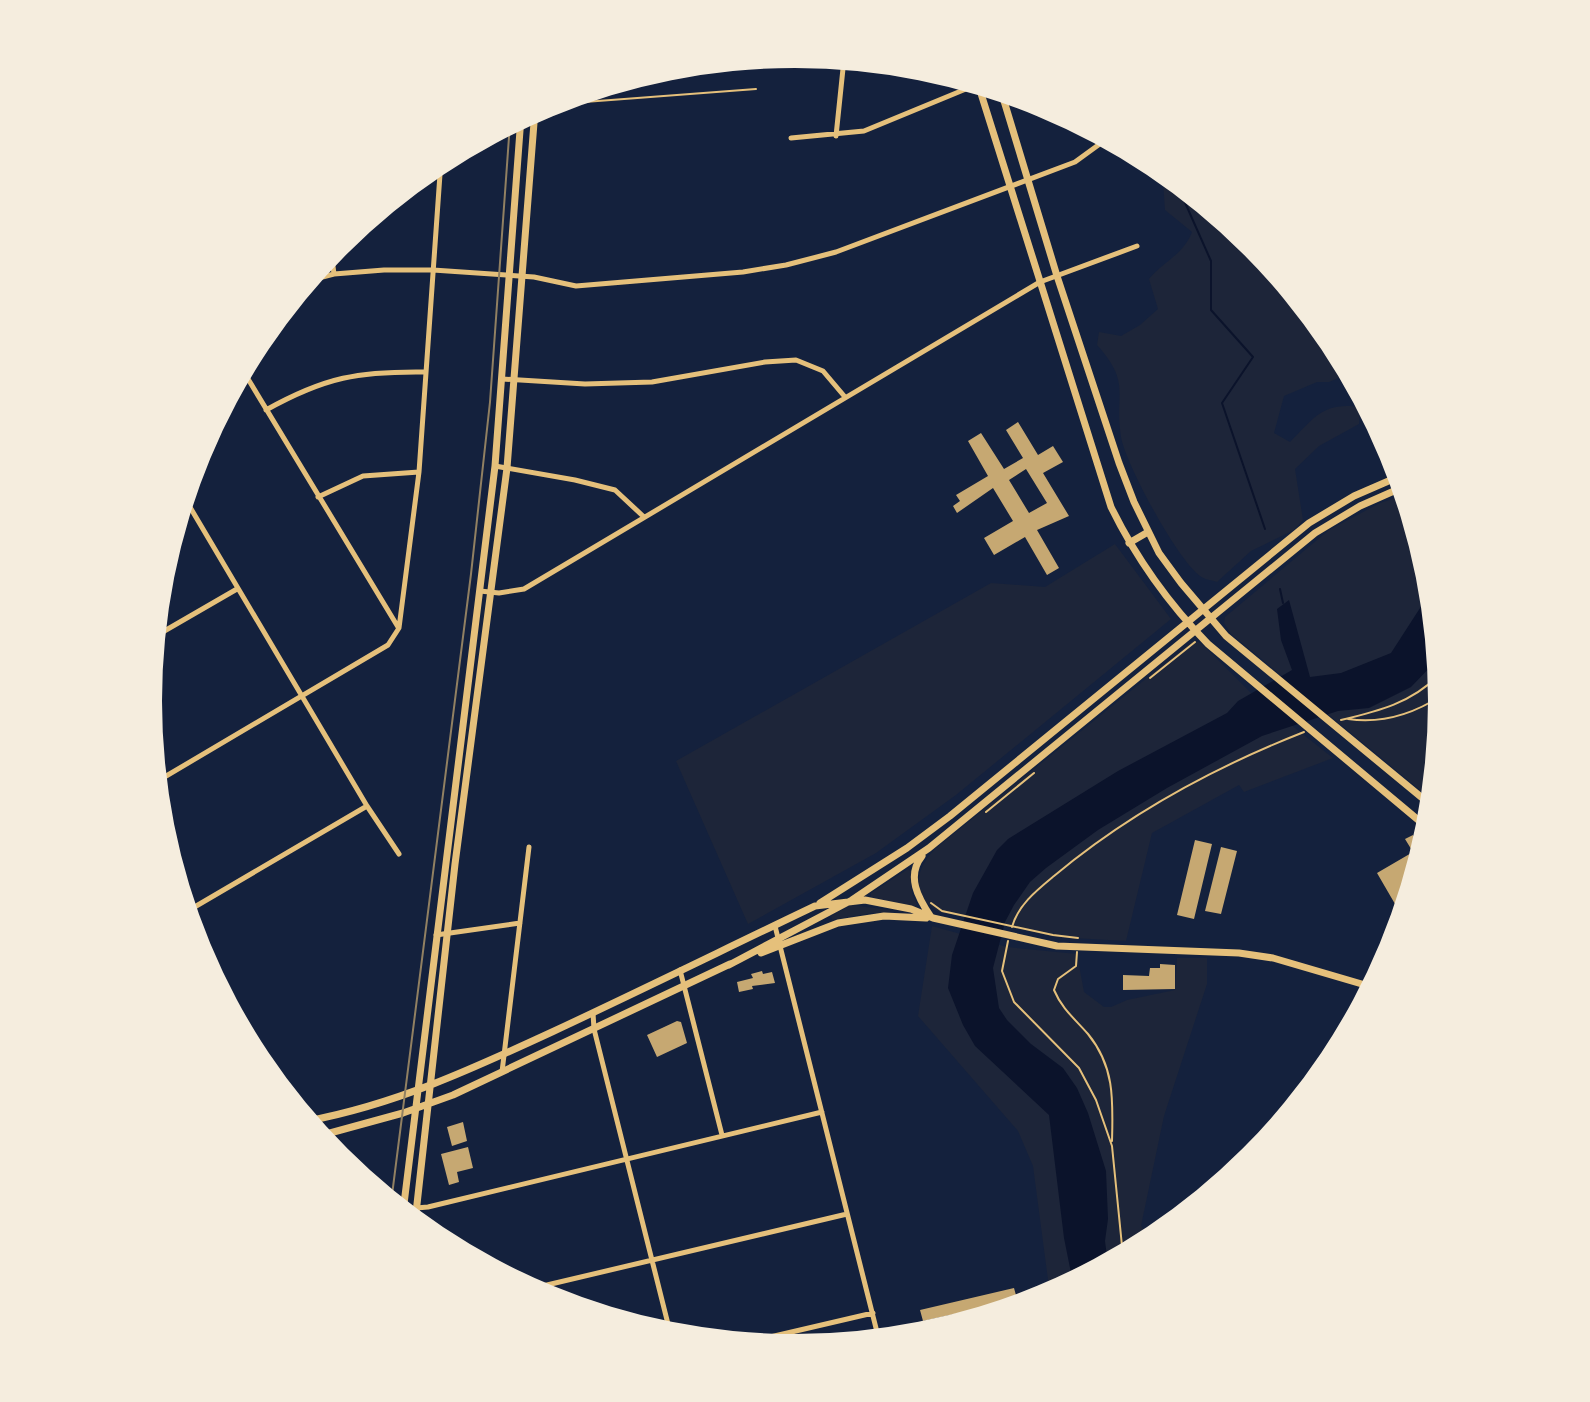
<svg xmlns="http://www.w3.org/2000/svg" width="1590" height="1402" font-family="Overpass,sans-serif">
	<rect width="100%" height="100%" fill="#14213d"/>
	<path fill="#1d2539" d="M1155,164L1253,244L1333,342L1350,373L1329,382H1317L1284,396L1274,433L1290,442C1315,417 1323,402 1360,407L1359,424L1319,446L1295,469L1303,520L1294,530L1251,551L1217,582C1212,580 1205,580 1200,576C1177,559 1126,465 1121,437C1114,393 1132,384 1097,345L1099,332L1121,336L1140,325L1158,309L1149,279C1165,260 1183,255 1192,232L1165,210L1163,181Z
		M1405,495L1430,575L1442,701L1432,800L1231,634L1224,623L1225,617L1329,530L1380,503Z
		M1115,544L1171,619L956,795L876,853L748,924L676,761L991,583L1045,587Z
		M1194,640L1202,644L1252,694L1333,758L1244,792L1239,785L1152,833L1126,941L1055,937L939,912C909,896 915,869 936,848Z
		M908,869L911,871L912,893L917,904L915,907L871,897V893Z
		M851,905L890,910V913H872L832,920L831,916Z
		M932,926L1007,947L1077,954L1084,992L1104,1007H1111L1127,1000L1175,990L1177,958H1207V984L1164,1116L1141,1226L1151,1238L1147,1243L1050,1295L1033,1166L1018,1131L918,1016Z"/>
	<path fill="#0b132b" d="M1431,591L1438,659L1411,687L1369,708L1338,711L1262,736L1167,788L1098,830L1046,868L1030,882L1014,905L1005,922L993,968L999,1008L1007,1020L1031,1044L1063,1068L1077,1088L1088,1113L1106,1171L1108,1219L1105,1241L1108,1264L1073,1283L1064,1238L1049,1115L975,1046L963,1025L948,988L952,955L973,893L997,850L1008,839L1118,771L1227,713L1238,701L1292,670L1281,640L1277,609L1289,600L1310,677L1341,673L1391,653Z"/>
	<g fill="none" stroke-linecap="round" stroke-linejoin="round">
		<path stroke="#0b132b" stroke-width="2" d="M1175,180L1211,261V310L1253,357L1222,403L1265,529
			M1280,589L1283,603"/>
	</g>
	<path fill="#c6a872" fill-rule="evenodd" d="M1018,422L1038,455L1053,446L1063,462L1043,473L1069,516L1037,530L1059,568L1047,575L1025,537L994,555L984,538L1013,521L993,488L957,513L953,506L960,501L956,495L988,476L968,441L981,433L1004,469L1023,458L1006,430ZM1026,469L1047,503L1029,513L1009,480Z
		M1413,835L1422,851L1402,916L1377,873L1413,852L1405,839Z
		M1195,840L1212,844L1194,919L1177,915Z
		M1221,847L1237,851L1221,914L1205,911Z
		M1160,964L1175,965V989L1123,990V975L1149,976L1150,968H1160Z
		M762,971L763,974L772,972L775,983L752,986L753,989L739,992L737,982L753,978L751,974Z
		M677,1021L681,1022L687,1043L657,1057L647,1035Z
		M463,1122L467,1141L452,1146L447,1127Z
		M468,1147L473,1168L457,1172L459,1182L449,1185L441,1154Z
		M1014,1288L1019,1306L1007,1310L1005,1303L923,1321L920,1310Z"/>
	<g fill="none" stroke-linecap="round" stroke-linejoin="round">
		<path stroke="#e5c07b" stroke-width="2" d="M1150,678L1195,642
			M1348,719C1382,724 1413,714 1441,696
			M1341,720C1379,711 1411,703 1439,675
			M986,812L1034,773
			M931,903L942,911L1053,935L1078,938
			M1012,927C1018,905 1037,890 1054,876C1128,814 1215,767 1304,732
			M1008,941L1002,971L1014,1002L1079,1068L1096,1100L1112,1146L1123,1256
			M1077,952L1076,966L1058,979L1054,990C1062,1009 1075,1019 1088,1034C1115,1067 1113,1101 1112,1141"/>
		<path stroke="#e5c07b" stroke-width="2" d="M545,105L756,89"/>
		<path stroke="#e5c07b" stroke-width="5" d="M836,136L844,59
			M791,138L864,131L978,84
			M331,251L334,274
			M307,281L334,274L384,270H433L534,277L576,286L743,272L786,265L836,252L1075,162L1108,138
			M242,369L398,627
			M502,379L585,384L652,382L765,362L796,360L823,371L845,397
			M266,410C325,377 359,371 426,372
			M1370,413H1371
			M495,466L575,480L615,490L644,517
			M184,497L367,806L399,854
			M318,497L363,476L419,472
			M480,591L499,593L524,589L1040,282L1137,246
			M154,637L237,589
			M156,782L388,645L399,628L419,472L441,160
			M186,912L367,806
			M775,926L879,1340
			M436,935L520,923
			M680,970L722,1135
			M593,1013L594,1029L671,1336
			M502,1072L529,847
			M404,1209L428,1207L822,1112
			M530,1289L847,1214
			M744,1343L873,1313"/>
		<path stroke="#e5c07b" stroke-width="7" d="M978,84L1111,507C1136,558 1168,603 1208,644L1429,829
			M1001,91L1057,276L1119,463L1134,502L1159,553L1181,583L1226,636L1432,806
			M1129,543L1148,532
			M922,856C906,876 918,898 931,917
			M820,903L907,848L950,816L1309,523L1354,496L1400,476
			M761,953L838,923L884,916L926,918
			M729,965L852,900L929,848L1315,533L1360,506L1403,487
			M307,1121C394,1105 472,1069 552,1032C640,991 727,948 815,906L865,900L911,909L933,918L1057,946L1239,953L1273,958L1372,987
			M319,1136L403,1113L453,1095L730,964
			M403,1212L495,466L521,117
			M415,1222L455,864L507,468L535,110"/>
		<path stroke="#918062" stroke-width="2" d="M391,1203L471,574L490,402L510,123"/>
	</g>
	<path d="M0 0H1590V1402H0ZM162 701a633 633 0 1 1 1266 0a633 633 0 1 1-1266 0Z" fill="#f5edde" fill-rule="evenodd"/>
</svg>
